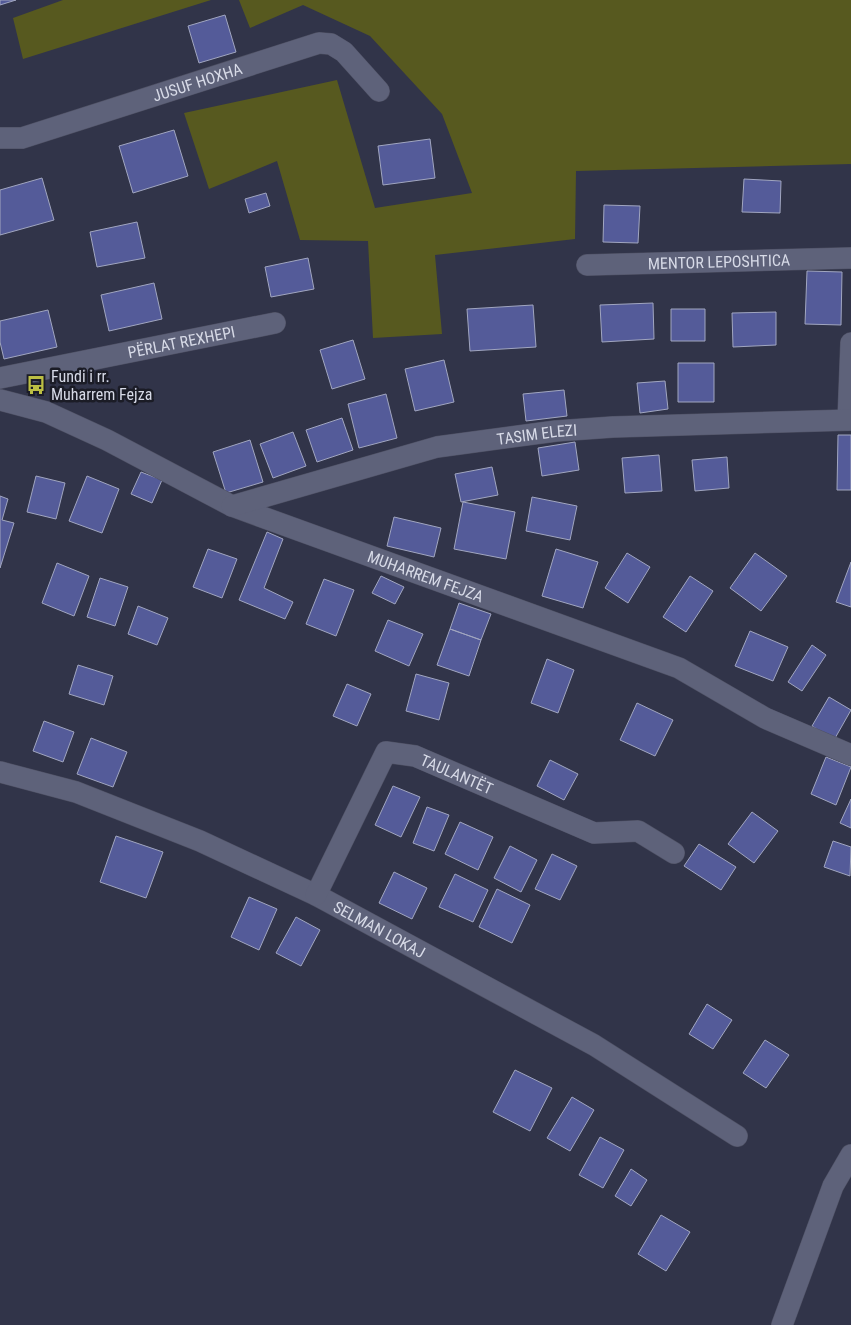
<svg xmlns="http://www.w3.org/2000/svg" width="851" height="1325" font-family="'Roboto Condensed',sans-serif">
	<rect width="100%" height="100%" fill="#313449"/>
	<path fill="#57591f" d="M63,0H211L23,59L13,18Z
		M239,0H851V164L576,171L575,239L435,255L442,334L373,338L368,241L300,240L277,161L209,189L184,113L337,80L375,208L472,193L442,114L370,36L303,5L250,28Z"/>
	<path fill="#545b99" stroke="#a1a6c0" d="M0,0H16L0,5Z
		M225,15L236,52L199,63L188,26Z
		M174,130L188,176L133,193L119,146Z
		M430,139L435,178L383,185L378,146Z
		M42,178L54,220L0,235V190Z
		M744,179L781,181L780,213L742,212Z
		M266,193L270,206L249,213L245,199Z
		M604,205L640,206L638,243L603,242Z
		M137,222L145,258L97,267L90,232Z
		M308,258L314,289L271,297L265,267Z
		M807,271L842,272L841,325L805,324Z
		M154,283L162,319L109,331L101,295Z
		M653,303L654,339L602,342L600,305Z
		M533,305L536,347L470,351L467,309Z
		M671,309H705V341H671Z
		M48,310L57,347L4,359L0,342V321Z
		M776,312V345L733,347L732,313Z
		M353,340L365,379L332,389L320,350Z
		M444,360L454,402L415,411L405,369Z
		M678,363H714V402H678Z
		M665,381L668,409L640,413L637,383Z
		M564,390L567,416L526,421L523,394Z
		M386,394L397,438L359,448L348,404Z
		M342,418L353,450L317,462L306,430Z
		M293,432L306,466L273,478L260,444Z
		M838,435H851V490H837Z
		M250,440L263,482L226,493L213,452Z
		M575,442L579,470L542,476L538,448Z
		M659,455L662,491L625,493L622,458Z
		M727,457L729,488L695,491L692,460Z
		M492,467L498,495L461,502L455,474Z
		M141,472L162,480L152,503L131,494Z
		M36,476L65,483L56,519L27,512Z
		M87,476L119,489L102,533L69,521Z
		M0,496L8,499L2,520L14,523L0,568Z
		M532,497L577,506L570,540L526,531Z
		M463,502L515,512L506,559L454,549Z
		M394,517L441,528L434,557L387,546Z
		M267,532L283,539L264,588L293,602L285,619L239,600Z
		M208,549L237,559L222,598L193,587Z
		M556,549L598,562L583,608L542,596Z
		M627,553L650,567L628,603L605,588Z
		M755,553L787,576L761,611L730,588Z
		M851,562V607L836,602Z
		M57,563L89,576L74,616L42,603Z
		M381,576L404,587L395,604L372,593Z
		M690,576L713,591L686,632L663,617Z
		M100,578L128,587L115,626L87,617Z
		M324,579L354,590L336,636L306,624Z
		M459,603L491,614L481,640L450,629Z
		M138,606L168,618L157,645L128,634Z
		M388,620L423,634L409,666L375,651Z
		M450,629L481,640L469,676L437,665Z
		M750,631L788,647L773,681L735,666Z
		M812,645L826,655L802,691L788,682Z
		M547,659L574,670L558,713L531,703Z
		M78,665L113,676L104,705L69,694Z
		M416,674L449,683L439,720L406,711Z
		M347,684L371,694L357,726L333,716Z
		M829,697L851,710L834,740L812,726Z
		M637,703L673,720L655,756L620,740Z
		M44,721L74,732L63,762L33,751Z
		M91,738L127,752L113,787L77,774Z
		M826,757L851,767L836,805L811,794Z
		M550,760L578,774L564,800L537,786Z
		M393,786L420,797L401,837L375,825Z
		M851,799V828L840,823Z
		M427,807L449,815L434,851L413,843Z
		M752,812L778,831L754,863L728,844Z
		M460,822L493,837L478,870L445,854Z
		M116,836L163,852L146,898L100,882Z
		M833,841L851,847L850,876L824,867Z
		M699,844L736,867L721,890L684,866Z
		M510,846L537,860L521,892L494,878Z
		M552,854L577,866L560,900L535,889Z
		M394,872L427,888L412,919L379,903Z
		M455,874L488,890L473,922L439,907Z
		M497,889L530,905L512,943L479,927Z
		M249,897L277,909L259,950L231,937Z
		M296,917L320,930L301,966L276,953Z
		M707,1004L732,1020L713,1049L689,1034Z
		M765,1040L789,1055L766,1088L743,1073Z
		M515,1070L552,1088L530,1131L493,1112Z
		M572,1097L594,1110L570,1151L547,1138Z
		M600,1137L624,1150L603,1188L579,1175Z
		M631,1169L647,1180L631,1206L615,1196Z
		M661,1215L690,1232L666,1271L638,1254Z"/>
	<g fill="none" stroke-linecap="round" stroke-linejoin="round">
		<g stroke="#4e5063" stroke-width="22">
			<g id="minor">
				<path id="s1" d="M0,138H22L319,43L331,44L344,52L379,91"/>
				<path id="s2" d="M587,265L851,258"/>
				<path id="s3" d="M0,378L275,323"/>
				<path id="s4" d="M0,400L46,412L107,440L232,506L679,668L765,718L851,755"/>
				<path d="M848,420L851,343"/>
				<path id="s5" d="M232,506L437,447L556,431L613,427L851,420"/>
				<path id="s6" d="M0,772L76,792L200,841L316,895L594,1045L737,1136"/>
				<path id="s7" d="M316,895L386,752L415,756L594,833L638,831L674,853"/>
				<path d="M782,1325L833,1186L851,1155"/>
			</g>
		</g>
		<use href="#minor" stroke="#5e627a" stroke-width="21"/>
	</g>
	<defs>
		<g id="bus-bare" transform="scale(1.5)"><path d="M-5-6H5V4H4V6H2V4H-2V6H-4V4H-5ZM-3.5-4V0h7V-4ZM-3.5 1.2v1.5H-2V1.2ZM2 1.2v1.5H3.5V1.2Z" fill="#bcbf44" stroke="#1b1c26" stroke-width="2.5" paint-order="stroke"/></g>
	</defs>
	<g fill-rule="evenodd">
		<use href="#bus-bare" x="36" y="385"/>
	</g>
	<g text-anchor="middle" dominant-baseline="central" stroke-width="5" stroke-linejoin="round" paint-order="stroke">
		<g font-size="16" fill="#d7dae7" stroke="#1b1c26">
			<text stroke="none"><textPath href="#s1" startOffset="206">JUSUF HOXHA</textPath></text>
			<text stroke="none"><textPath href="#s2" startOffset="132">MENTOR LEPOSHTICA</textPath></text>
			<text stroke="none"><textPath href="#s3" startOffset="185">PËRLAT REXHEPI</textPath></text>
			<text stroke="none"><textPath href="#s5" startOffset="314">TASIM ELEZI</textPath></text>
			<text stroke="none"><textPath href="#s4" startOffset="462">MUHARREM FEJZA</textPath></text>
			<text stroke="none"><textPath href="#s7" startOffset="234">TAULANTËT</textPath></text>
			<text stroke="none"><textPath href="#s6" startOffset="412">SELMAN LOKAJ</textPath></text>
		</g>
		<g font-size="16" fill="#d7dae7" stroke="#1b1c26" text-anchor="start">
			<text x="51" y="376">Fundi i rr.<tspan x="51" dy="18">Muharrem Fejza</tspan></text>
		</g>
	</g>
</svg>
